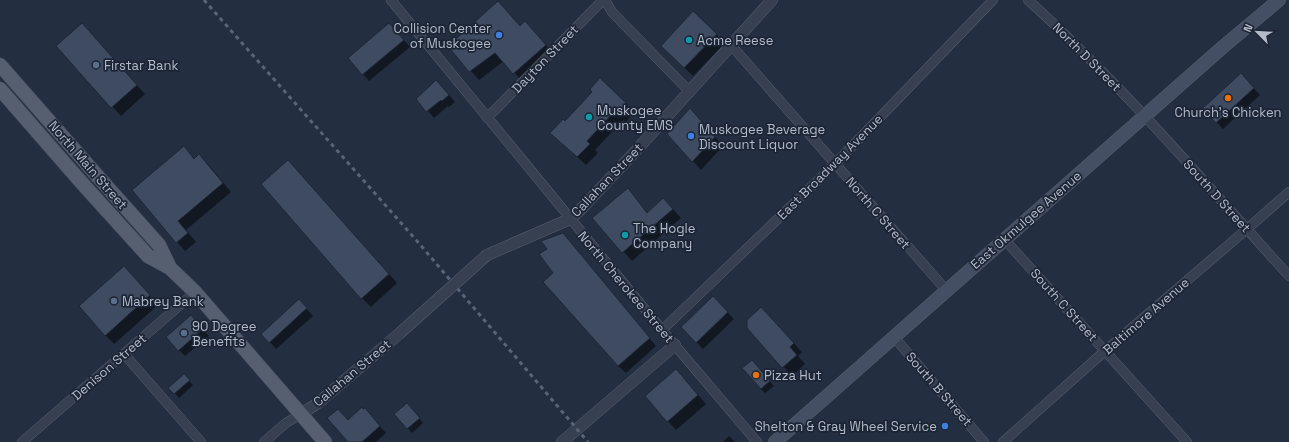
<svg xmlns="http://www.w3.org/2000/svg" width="1289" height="442" font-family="'Space Grotesk',sans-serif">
	<rect width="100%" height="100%" fill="#232e40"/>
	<path fill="#0007" d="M525,22L554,54L523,82L504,61L479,80L449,46L520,27Z
		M396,31L410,47L369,81L363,74Z
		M90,33L145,94L121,116L57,46Z
		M716,34L725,43L693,76L671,55Z
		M600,80L634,112L626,122L623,120L595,150L598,153L586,165L551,133L565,123L594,92Z
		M1247,81L1260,95L1223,129L1204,109Z
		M443,88L455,102L449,107L448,106L434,118L417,99Z
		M690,109L723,146L701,170L669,134Z
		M183,148L195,159L208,164L231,192L186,230L196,242L185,251L133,191Z
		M297,170L397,283L371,307L362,298Z
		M628,190L648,214L672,208L681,218L632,261L593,218Z
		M563,234L656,346L626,373L618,366L555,274L548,249Z
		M124,267L158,305L114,344L105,335Z
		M713,298L734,319L703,349L682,327Z
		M305,307L313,316L276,349L270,342Z
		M770,317L802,352L798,356L805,364L792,376L748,328Z
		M197,323L209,336L185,356L179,350Z
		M756,365L774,386L765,393L761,389Z
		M184,376L193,385L179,398L175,393Z
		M684,379L706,404L676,430L646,396Z
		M411,409L423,423L412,433L396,414Z
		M371,416L386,433L376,442H350L348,421Z
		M729,436L735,442H723Z"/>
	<path fill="#3f4b60" stroke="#1e2737" d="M498,1L520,26L525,21L546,45L513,74L495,53L469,72L448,46Z
		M693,11L717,34L684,68L661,46Z
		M82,23L137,85L111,108L56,46Z
		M389,23L404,40L362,75L348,58Z
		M1241,73L1254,88L1216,123L1202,109Z
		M600,78L626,103L617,115L614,112L587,141L590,144L577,157L550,133L563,119L565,121L592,92L590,89Z
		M436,80L449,95L442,101L441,100L426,112L416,99Z
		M690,108L715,137L692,162L667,134Z
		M184,146L194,159L199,154L223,183L178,221L188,233L176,243L132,190Z
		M288,160L389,274L361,299L261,184Z
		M628,188L647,213L663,198L673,209L622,253L592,218Z
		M563,233L650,338L618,366L543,282L553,273L539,254L547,249L541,241Z
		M124,266L150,295L105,336L79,306Z
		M713,296L728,312L696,343L681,327Z
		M299,299L307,308L269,343L261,334Z
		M761,307L794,343L790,347L797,355L782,368L747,328V320Z
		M191,315L203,329L178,351L166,337Z
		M752,360L770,381L761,389L742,368Z
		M676,369L698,395L667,422L645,396Z
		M184,374L190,380L174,394L168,388Z
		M407,403L420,418L407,429L394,414Z
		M362,407L363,409L365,408L380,426L362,442H348L327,418L338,409L348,420Z"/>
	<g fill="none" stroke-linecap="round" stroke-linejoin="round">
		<g stroke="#555e6d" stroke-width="10">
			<path id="minor" d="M391,0L662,330L757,442
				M605,0L612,12L689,91
				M1028,0C1122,85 1204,182 1289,276
				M731,45L946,290
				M487,118L603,0
				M1005,240L1187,442
				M662,330L835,164L993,0
				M894,337L984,442
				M124,354L201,442
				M22,442L195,292
				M264,442L286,423L301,414
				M1003,442L1106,350L1247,229L1289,192"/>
		</g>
		<g stroke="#555e6d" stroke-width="12">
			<path id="tertiary" d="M487,255L570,219L582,208L632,155L772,0
				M301,414L318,403L400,333
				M562,442L675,345"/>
		</g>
		<g stroke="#555e6d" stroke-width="14">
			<path id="secondary" d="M775,442L1224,46L1279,0"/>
		</g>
		<g stroke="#404959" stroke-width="15">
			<path id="primary" d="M0,65L93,171L159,245L170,268
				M0,89L81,182L148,256L170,268L195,292L325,442"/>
		</g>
		<use href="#minor" stroke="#374050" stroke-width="9"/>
		<use href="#tertiary" stroke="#374050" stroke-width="11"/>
		<use href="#secondary" stroke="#454f63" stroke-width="13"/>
		<use href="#primary" stroke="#555f70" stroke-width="14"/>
		<path stroke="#596477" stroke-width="3" stroke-dasharray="4 4" stroke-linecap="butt" d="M204,0L417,241L588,442"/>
		<g stroke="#555e6d" stroke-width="12" stroke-linecap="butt">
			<path id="tertiary-bridge" d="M400,333L487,255"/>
		</g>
		<use href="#tertiary-bridge" stroke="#374050" stroke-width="11"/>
	</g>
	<g fill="#3f7fe0" stroke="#1c2535" stroke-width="1.5">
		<circle cx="499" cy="35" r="4"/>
		<circle cx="691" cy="136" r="4"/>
		<circle cx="945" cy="426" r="4"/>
	</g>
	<g fill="#0f9aa8" stroke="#1c2535" stroke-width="1.5">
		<circle cx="689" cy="40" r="4"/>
		<circle cx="589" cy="117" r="4"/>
		<circle cx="625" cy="235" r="4"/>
	</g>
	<g fill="#5c6f8a" stroke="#1c2535" stroke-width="1.5">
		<circle cx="96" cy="65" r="4"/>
		<circle cx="114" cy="301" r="4"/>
		<circle cx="184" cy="333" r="4"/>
	</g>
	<g fill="#e8710a" stroke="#1c2535" stroke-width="1.5">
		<circle cx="1228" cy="98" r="4"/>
		<circle cx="756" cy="375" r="4"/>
	</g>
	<g text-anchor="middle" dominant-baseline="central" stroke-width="3.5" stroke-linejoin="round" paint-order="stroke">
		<g font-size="13" fill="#b3bbca" stroke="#1c2535" text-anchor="start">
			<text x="491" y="28" text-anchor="end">Collision Center<tspan x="491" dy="15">of Muskogee</tspan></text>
			<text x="697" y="40">Acme Reese</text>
			<text x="104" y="65">Firstar Bank</text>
			<text x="597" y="110">Muskogee<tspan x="597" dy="15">County EMS</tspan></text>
			<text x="1228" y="112" text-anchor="middle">Church's Chicken</text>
			<text x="699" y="129">Muskogee Beverage<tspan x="699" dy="15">Discount Liquor</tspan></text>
			<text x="633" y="228">The Hogle<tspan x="633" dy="15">Company</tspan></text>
			<text x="122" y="301">Mabrey Bank</text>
			<text x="192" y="326">90 Degree<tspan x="192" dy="15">Benefits</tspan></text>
			<text x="764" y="375">Pizza Hut</text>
			<text x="937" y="426" text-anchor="end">Shelton &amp; Gray Wheel Service</text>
		</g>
		<g font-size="13" fill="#b3bbca" stroke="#1c2535">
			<text transform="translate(1087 57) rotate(45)">North D Street</text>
			<text transform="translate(545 59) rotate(-46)">Dayton Street</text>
			<text transform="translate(88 165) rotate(49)">North Main Street</text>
			<text transform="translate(830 167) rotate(-45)">East Broadway Avenue</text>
			<text transform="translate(607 180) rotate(-46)">Callahan Street</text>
			<text transform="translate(1217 196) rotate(48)">South D Street</text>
			<text transform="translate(878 213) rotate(49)">North C Street</text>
			<text transform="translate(1026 220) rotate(-41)">East Okmulgee Avenue</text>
			<text transform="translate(626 287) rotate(50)">North Cherokee Street</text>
			<text transform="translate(1064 305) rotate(48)">South C Street</text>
			<text transform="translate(1146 316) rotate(-41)">Baltimore Avenue</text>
			<text transform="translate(109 367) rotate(-41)">Denison Street</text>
			<text transform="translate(352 373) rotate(-40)">Callahan Street</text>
			<text transform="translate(939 389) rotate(49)">South B Street</text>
		</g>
	</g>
	<g transform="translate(1257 32) rotate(294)" stroke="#1c2535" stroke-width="3" paint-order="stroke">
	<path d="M0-3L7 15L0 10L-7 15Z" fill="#b3bbca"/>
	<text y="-6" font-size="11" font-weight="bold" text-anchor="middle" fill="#b3bbca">N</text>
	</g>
</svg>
